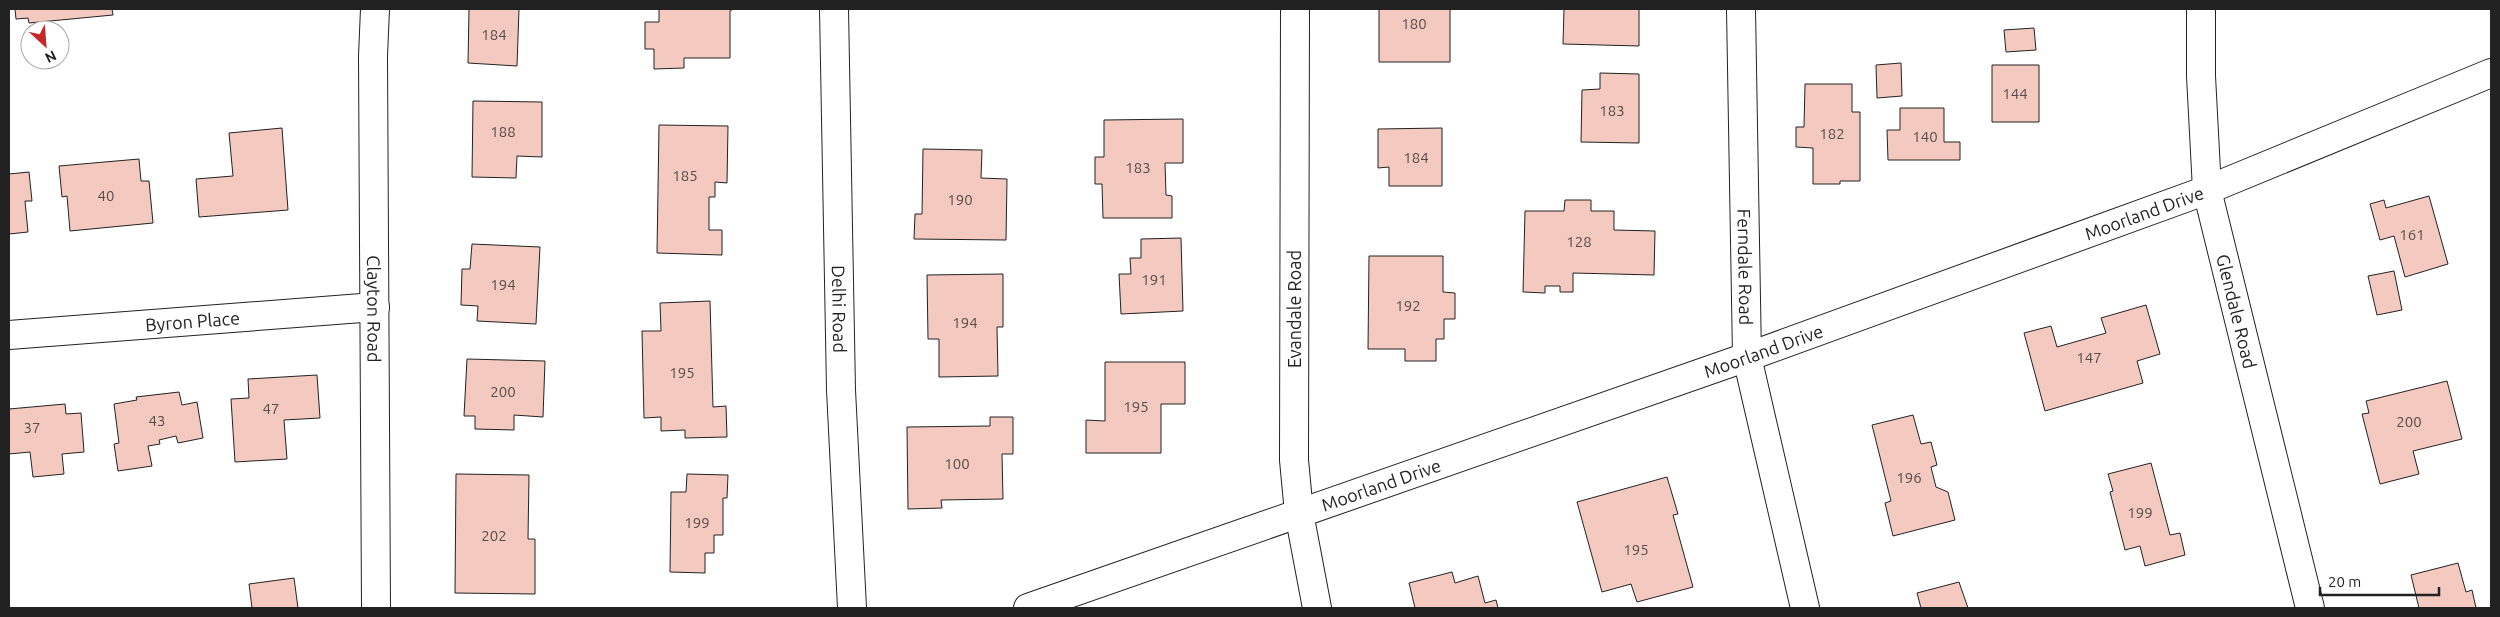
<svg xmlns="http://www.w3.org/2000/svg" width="2500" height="617" font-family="Ubuntu,sans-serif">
	<rect width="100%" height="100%" fill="#fff"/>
	<path fill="#f3c9c0" stroke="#222" d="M15,9H112L113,15L29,23L28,18L16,19Z
		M469,9H519L517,66L468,63Z
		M659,9H733L730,11V58H684V68L654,69V49H645V22H659Z
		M1379,9H1450V62H1379Z
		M1564,9H1639V46L1563,44Z
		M2034,28L2036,50L2006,52L2004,30Z
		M1901,63L1902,96L1877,98L1876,65Z
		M1992,65H2039V122H1992Z
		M1600,73L1639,74V143L1581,142L1582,90L1600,89Z
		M1805,84H1852V112H1860V181H1840V184H1813V148L1796,147V127H1804Z
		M473,101L542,102V157L517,156L516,178L472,177Z
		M1900,108H1944V142H1960V160H1888L1887,130H1900Z
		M1183,119V163H1165L1166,195L1172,196V218H1103L1102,184H1095V157H1104V120Z
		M659,125L728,126L727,183L715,182V197H709V230H722V255L657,253Z
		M282,128L288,210L199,217L196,179L233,176L229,133Z
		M1442,128V186H1389V167L1378,168V129Z
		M923,149L982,150L981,178L1007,179L1006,240L914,239L915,214H922Z
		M139,159L141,181H149L153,223L70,231L67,196L62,197L59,166Z
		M29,172L32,201H25L28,232L9,234V174Z
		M2429,196L2448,264L2405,277L2394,236L2380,240L2370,204L2384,200L2386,208Z
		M1565,200H1591V211H1614V230L1655,231L1654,275L1573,273V292H1560V286H1545V293L1523,292L1525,211H1564Z
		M1181,238L1183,311L1121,314L1119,274H1131L1130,258H1141V239Z
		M472,244L540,247L536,324L477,321L478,306L461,305L462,269H470Z
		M1369,256H1443V292L1455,293V319H1444V339H1436V361H1405V349H1368Z
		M2394,271L2402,310L2377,315L2368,276Z
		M1003,274V327H997L998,376L939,377V339H928L927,275Z
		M710,301L713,407L726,406L727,437L685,438V430L661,431V417L644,418L642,331H661L660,303Z
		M2146,305L2160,354L2137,361L2143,383L2045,411L2024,333L2051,326L2057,347L2106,333L2101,318Z
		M467,359L545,361L543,417L514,415V430L475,429V416H464Z
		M1105,362H1185V404H1161V453H1086V420L1105,421Z
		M317,375L320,418L284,420L287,459L235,462L231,399L249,398L248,379Z
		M2447,381L2462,439L2413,451L2419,474L2380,484L2362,414L2369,413L2366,401Z
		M179,392L182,405L197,402L203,438L178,443L176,436L159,440L160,444L148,446L152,466L118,471L114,444L119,443L114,404L137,400L136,397Z
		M65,404L66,414L81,413L84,452L62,454L64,474L33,477L30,452L9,454V409Z
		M1913,415L1921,444L1931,442L1937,465L1931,467L1936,487L1948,492L1955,520L1893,536L1885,503L1891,501L1872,425Z
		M990,417H1013V454H1002L1003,499L941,500L942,508L908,509L907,427L990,426Z
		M2151,463L2170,535L2180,533L2185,555L2145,566L2140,546L2125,550L2110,492L2113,491L2108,474Z
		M456,474L529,475L528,539H535V594L455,593Z
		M687,474L728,475L727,498H723V535H714V553H705V573L670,572L671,492H686Z
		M1667,477L1678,514L1673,515L1693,587L1637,602L1631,584L1602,592L1577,502Z
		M2458,563L2466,592L2472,590L2476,608H2419L2411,575Z
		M1452,572L1455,583L1478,576L1485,603L1496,600L1498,608H1415L1409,583Z
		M294,578L298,608H252L249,584Z
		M1959,582L1968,608H1921L1917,593Z"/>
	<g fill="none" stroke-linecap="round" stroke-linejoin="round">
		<g stroke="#222" stroke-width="30">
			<g id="minor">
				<path id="s1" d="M375,9L373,56L376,608"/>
				<path id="s2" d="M834,9L841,390L852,608"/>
				<path d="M1295,9L1294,460L1299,513L1317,608"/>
				<path id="s3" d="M1741,9L1747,357L1805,608"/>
				<path id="s4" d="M2201,9V76L2207,190L2310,608"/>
				<path id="s5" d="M9,335L375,307"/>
				<path id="s6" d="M1028,608L1747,357L2207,190L2491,73"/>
			</g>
		</g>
		<use href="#minor" stroke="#fff" stroke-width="28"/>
	</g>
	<g text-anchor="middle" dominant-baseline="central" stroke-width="4" stroke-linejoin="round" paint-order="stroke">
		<g font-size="15" fill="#564c4a">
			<text x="1414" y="23">180</text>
			<text x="494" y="34">184</text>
			<text x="2015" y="93">144</text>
			<text x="1612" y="110">183</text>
			<text x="503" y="131">188</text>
			<text x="1832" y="133">182</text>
			<text x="1925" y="136">140</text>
			<text x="1416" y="157">184</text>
			<text x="1138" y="167">183</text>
			<text x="685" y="175">185</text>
			<text x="106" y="195">40</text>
			<text x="960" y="199">190</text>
			<text x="2412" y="234">161</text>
			<text x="1579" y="241">128</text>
			<text x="1154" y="279">191</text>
			<text x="503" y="284">194</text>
			<text x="1408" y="305">192</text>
			<text x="965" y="322">194</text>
			<text x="2089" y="357">147</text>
			<text x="682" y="372">195</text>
			<text x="503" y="391">200</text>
			<text x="1136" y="406">195</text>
			<text x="271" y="408">47</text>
			<text x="157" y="420">43</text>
			<text x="2409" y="421">200</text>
			<text x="32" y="427">37</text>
			<text x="957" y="463">100</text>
			<text x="1909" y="477">196</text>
			<text x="2140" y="512">199</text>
			<text x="697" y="522">199</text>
			<text x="494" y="535">202</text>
			<text x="1636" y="549">195</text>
		</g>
		<g font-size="18" fill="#222" stroke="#fff">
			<text stroke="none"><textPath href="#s6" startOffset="1184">Moorland Drive</textPath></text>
			<text stroke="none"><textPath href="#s3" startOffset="258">Ferndale Road</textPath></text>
			<text stroke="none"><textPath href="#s1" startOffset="300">Clayton Road</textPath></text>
			<text stroke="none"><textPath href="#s2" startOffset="300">Delhi Road</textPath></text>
			<text transform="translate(1294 309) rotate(-90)">Evandale Road</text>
			<text stroke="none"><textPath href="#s4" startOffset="306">Glendale Road</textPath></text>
			<text stroke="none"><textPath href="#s5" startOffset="184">Byron Place</textPath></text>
			<text stroke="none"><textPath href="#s6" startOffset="779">Moorland Drive</textPath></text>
			<text stroke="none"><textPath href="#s6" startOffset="374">Moorland Drive</textPath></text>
		</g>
	</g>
	<rect width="2500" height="617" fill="none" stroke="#222222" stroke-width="20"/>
	<g transform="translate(45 45) rotate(154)"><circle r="24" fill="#ffffff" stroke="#a7a7a7"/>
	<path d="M0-4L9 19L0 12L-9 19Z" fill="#c62828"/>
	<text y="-8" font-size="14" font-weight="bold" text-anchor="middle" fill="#222222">N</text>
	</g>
	<path d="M2320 587v8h119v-8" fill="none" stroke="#222222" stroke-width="2.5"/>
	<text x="2328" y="587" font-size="15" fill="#222222" stroke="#ffffff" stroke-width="4" paint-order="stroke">20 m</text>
</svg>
